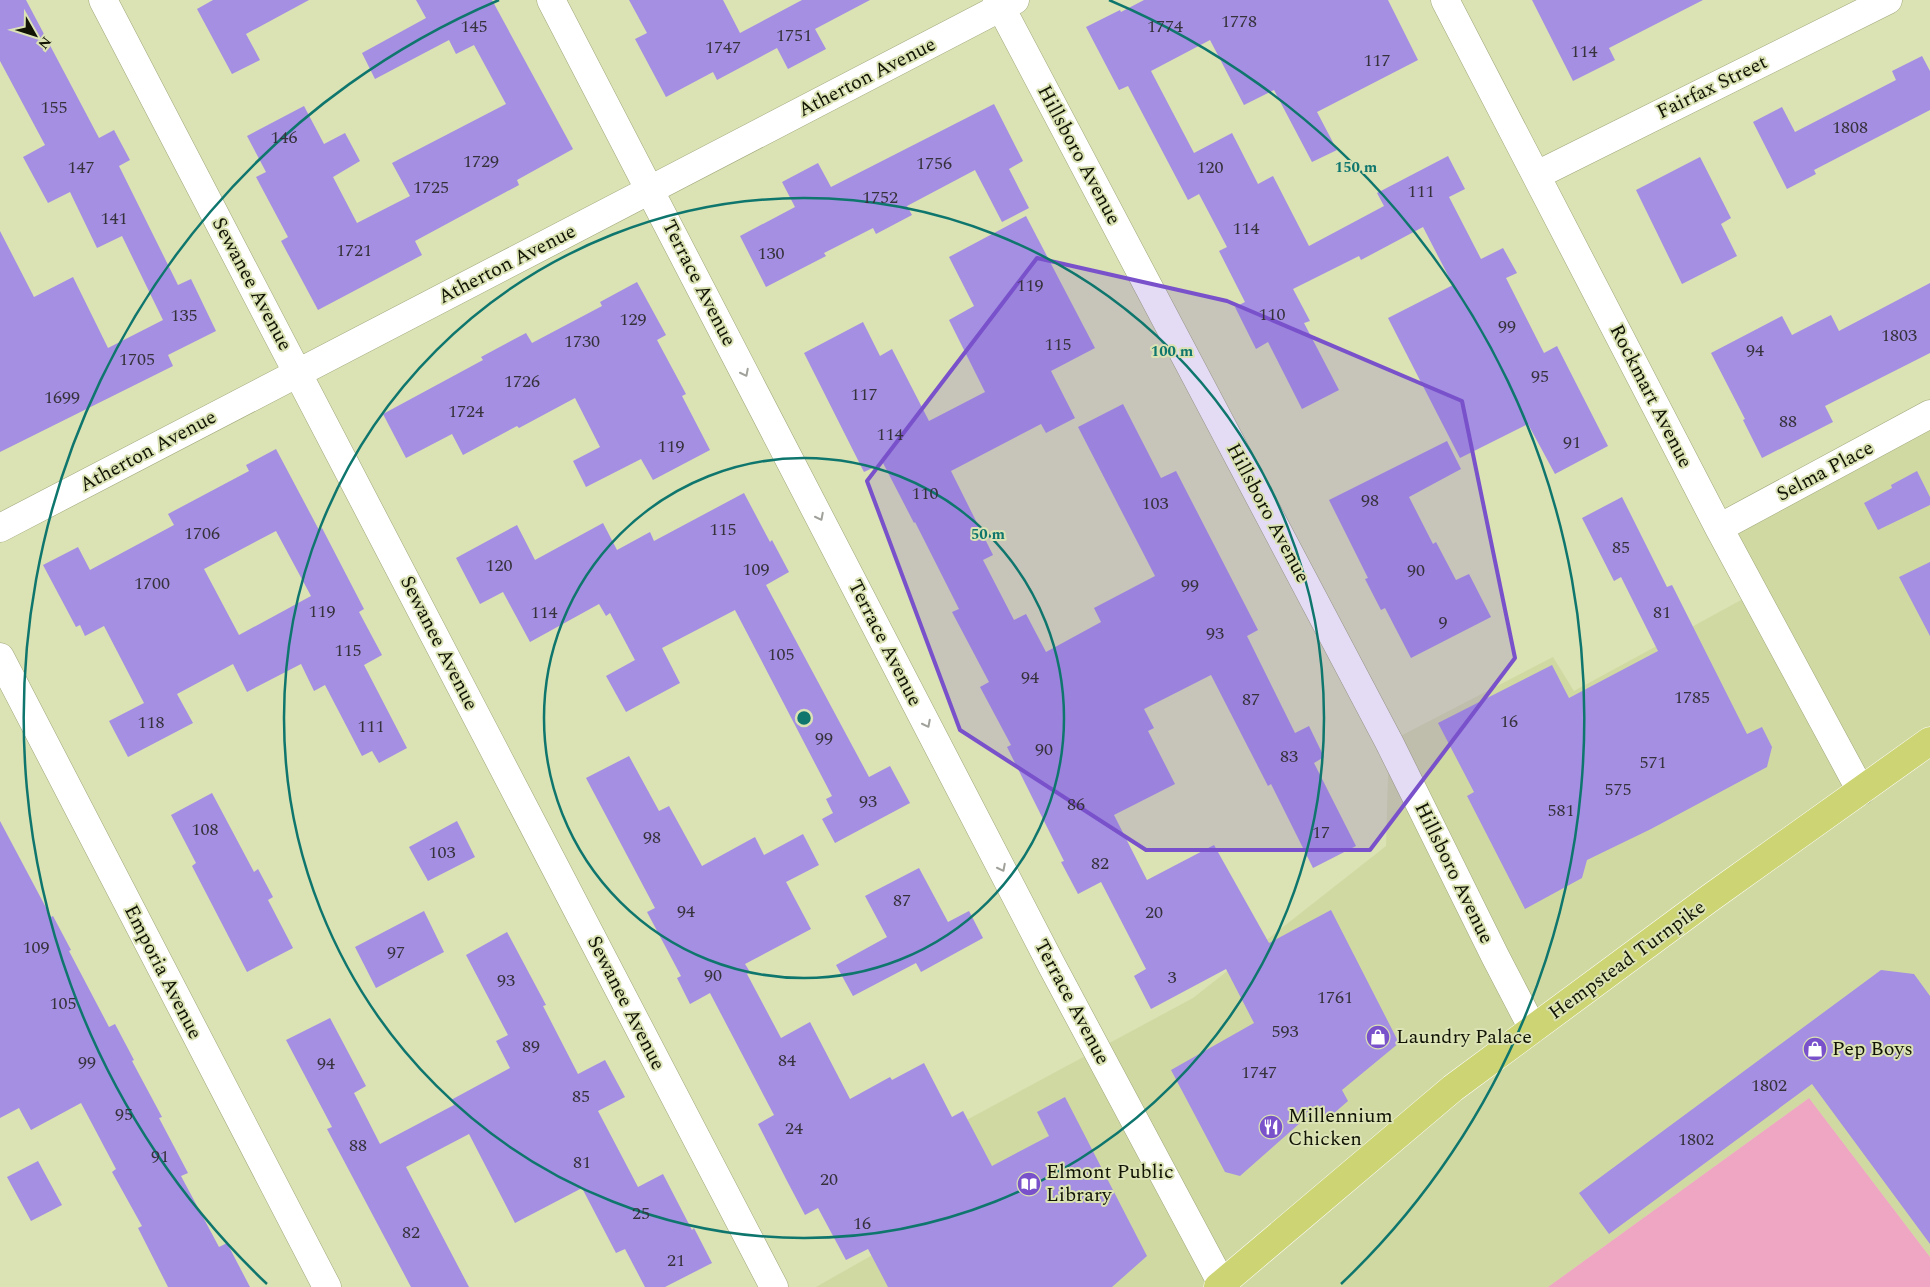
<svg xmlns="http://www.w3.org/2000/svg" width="1930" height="1287" font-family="Spectral,serif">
	<rect width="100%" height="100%" fill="#dbe2b4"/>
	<path fill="#d1d9a3" d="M1930,414V1257L1809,1098L1548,1287H816L950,1211L922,1144L1193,998L1386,846L1389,742L1553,657L1574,691L1754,593L1719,528Z"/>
	<path fill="#eea6c2" d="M1809,1098L1930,1257V1287H1548Z"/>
	<path fill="#a48fe2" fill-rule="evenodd" d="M0,0H26L99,138L114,130L130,160L119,166L178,285L191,279L216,331L168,355L173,366L0,452V231L34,297L73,277L108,348L163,320L122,236L97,248L70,192L48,203L23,157L45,145L0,61Z
		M213,0H309L246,34L260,60L232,74L197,9Z
		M416,0H492L573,149L517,180L519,185L415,241L422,255L318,310L281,241L288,237L256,177L266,172L247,136L304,106L324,144L345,133L360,161L333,177L357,223L410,196L392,163L506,104L474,45L456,54L449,40L375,79L362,53L426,18Z
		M629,0H723L740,33L802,0H870L815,29L826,49L788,69L777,48L717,80L713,72L666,97L635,39L647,33Z
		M1144,0H1388L1418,60L1317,112L1337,150L1312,162L1274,90L1244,105L1210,40L1151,71L1194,153L1232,133L1258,184L1273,176L1309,246L1384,206L1377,193L1448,156L1465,189L1449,197L1481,259L1503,248L1517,273L1506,278L1544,353L1557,346L1608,446L1555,474L1528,424L1460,458L1388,318L1453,285L1423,227L1361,260L1359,256L1293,289L1310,321L1304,323L1339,390L1302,409L1268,342L1256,349L1235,307L1245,302L1219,251L1227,247L1199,194L1188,200L1128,86L1119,90L1086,27L1120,10L1121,12Z
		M1532,0H1703L1609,48L1615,60L1573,81Z
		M1922,56L1930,71V110L1814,170L1816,174L1787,189L1753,122L1782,107L1795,132L1896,80L1892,71Z
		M994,104L1023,161L1009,169L1029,208L1002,222L975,170L907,206L912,215L876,234L873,228L824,253L826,256L766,287L740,236L795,207L782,182L818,163L831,187Z
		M1700,157L1731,218L1721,224L1737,256L1682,284L1636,190Z
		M1026,216L1095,348L1051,371L1075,418L1046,433L1041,424L951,471L993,555L983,560L1014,620L1026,614L1046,652L1101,622L1094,608L1155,576L1078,427L1123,404L1161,478L1176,471L1258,630L1247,636L1295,733L1309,726L1324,757L1314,763L1356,846L1313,868L1271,784L1268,786L1211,675L1144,709L1154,728L1148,731L1175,784L1114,815L1147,880L1214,845L1269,943L1331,910L1399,1043L1342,1090L1348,1101L1325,1121L1317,1108L1240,1176L1225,1172L1171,1070L1254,1023L1226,969L1151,1009L1134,976L1146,969L1101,882L1078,894L1061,862L1064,861L1007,747L1011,745L980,687L989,682L952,612L959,609L915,522L914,523L883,463L864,472L804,353L863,322L880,356L892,349L929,421L985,392L949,320L974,306L949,257Z
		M637,282L666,335L657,340L686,394L682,396L710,450L653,480L641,459L586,487L573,461L600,447L575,398L519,428L517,426L463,455L452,434L406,458L383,414L483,360L481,357L526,333L532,343L602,306L600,302Z
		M1930,283V353L1825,406L1833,422L1762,458L1743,420L1745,419L1711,353L1782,316L1792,335L1831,315L1839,331Z
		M1447,441L1461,469L1409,497L1433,544L1436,542L1456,580L1469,574L1491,617L1411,658L1385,608L1381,610L1365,579L1368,578L1329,500Z
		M276,449L319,530L322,528L364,609L359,612L382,655L364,665L407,748L379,763L372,751L362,756L325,685L314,691L301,664L247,692L233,664L177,694L193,723L128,757L109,721L144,703L104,626L85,636L80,625L76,627L43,565L78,547L90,570L174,525L168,514L249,471L246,465ZM276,531L311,596L239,635L204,569Z
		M1917,471L1930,497V505L1878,530L1864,503L1892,488L1891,485Z
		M744,493L770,542L772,540L789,572L766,585L869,777L890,766L910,803L835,843L822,819L833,813L826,799L832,796L735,610L662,648L680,683L626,712L606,676L635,660L610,613L606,616L599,604L530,642L503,592L480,604L456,558L517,525L535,560L603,523L617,550L650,532L654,541Z
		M1622,497L1667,587L1672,585L1747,734L1762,727L1772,747L1767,767L1651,829L1587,860L1582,878L1525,909L1467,796L1474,792L1438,723L1552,665L1569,698L1658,651L1621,577L1614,581L1582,518Z
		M1930,562V636L1899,577Z
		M629,756L659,811L669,806L702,866L755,837L764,855L803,834L819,865L786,882L811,929L745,964L750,972L747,974L781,1038L810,1022L850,1099L890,1077L892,1080L924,1063L952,1117L963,1111L992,1166L1049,1136L1037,1112L1065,1097L1147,1256L1112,1287H888L868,1249L846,1260L818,1208L805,1215L786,1179L758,1124L774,1115L710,993L690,1004L677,978L681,976L647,912L655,908L586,778Z
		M212,793L254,872L258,869L273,897L268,900L293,948L247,972L192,866L196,863L171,815Z
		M0,821L51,917L53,916L71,950L69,951L109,1027L115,1024L134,1060L132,1061L162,1117L159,1118L188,1173L181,1176L219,1247L227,1243L250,1287H168L138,1228L142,1226L112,1172L116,1169L81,1103L31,1130L19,1108L0,1118Z
		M457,821L475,857L428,881L409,847Z
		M919,868L948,922L969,911L983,938L921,972L916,963L853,996L836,965L887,937L865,896Z
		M424,911L444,952L376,988L355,947Z
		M507,932L546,1005L543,1006L578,1074L605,1060L625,1097L598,1111L638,1187L663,1174L692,1230L694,1228L712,1263L665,1287H645L625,1249L616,1253L582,1188L515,1223L469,1134L406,1167L469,1287H411L327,1129L332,1127L286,1040L330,1018L366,1086L354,1093L380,1144L454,1105L451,1100L510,1068L496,1041L508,1035L466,955Z
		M1881,970L1914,974L1930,996V1244L1812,1084L1609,1234L1579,1193Z
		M38,1161L62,1205L31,1221L7,1177Z"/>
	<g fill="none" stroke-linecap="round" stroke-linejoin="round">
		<g stroke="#9fa679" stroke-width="29">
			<path id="minor" d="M103,0L774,1287
				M551,0L1051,964L1222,1284
				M997,0L1389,742L1495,956L1533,1029
				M1445,0L1719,528L1861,791
				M1537,175L1888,0
				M0,528L1015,0
				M1719,528L1930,414
				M0,657L327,1287"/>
		</g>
		<g stroke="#fff" stroke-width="29">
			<path id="primary" d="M1218,1287L1453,1088L1710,898L1930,741"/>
		</g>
		<use href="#minor" stroke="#fff" stroke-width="28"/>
		<use href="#primary" stroke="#cdd473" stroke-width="28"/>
	</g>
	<defs><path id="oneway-chevron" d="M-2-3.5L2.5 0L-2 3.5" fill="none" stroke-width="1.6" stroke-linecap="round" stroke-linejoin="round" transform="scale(1.25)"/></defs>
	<g stroke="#a0a19b">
		<use href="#oneway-chevron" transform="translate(745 373) rotate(63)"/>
		<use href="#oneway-chevron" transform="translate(820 517) rotate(63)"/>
		<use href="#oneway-chevron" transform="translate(927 724) rotate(63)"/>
		<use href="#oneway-chevron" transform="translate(1002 868) rotate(63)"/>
	</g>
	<path fill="#7951cb" fill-opacity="0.2" stroke="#7951cb" stroke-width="4" stroke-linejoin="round" d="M1037,258L1227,301L1462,401L1515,658L1370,850H1146L960,730L867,481Z"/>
	<g fill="none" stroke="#0f766e" stroke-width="2.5">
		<circle cx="804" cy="718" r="260"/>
		<circle cx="804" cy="718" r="520"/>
		<path d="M267 1284A780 780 0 0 1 499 0M1109 0A780 780 0 0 1 1341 1284"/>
	</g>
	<defs>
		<g id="shop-disc" transform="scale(1.25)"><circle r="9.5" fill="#7951cb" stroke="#dbe2b4"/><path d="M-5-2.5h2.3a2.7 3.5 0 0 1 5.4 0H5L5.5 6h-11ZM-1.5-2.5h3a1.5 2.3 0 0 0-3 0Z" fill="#fff"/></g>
		<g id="restaurant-disc" transform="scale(1.25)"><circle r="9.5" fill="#7951cb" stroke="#dbe2b4"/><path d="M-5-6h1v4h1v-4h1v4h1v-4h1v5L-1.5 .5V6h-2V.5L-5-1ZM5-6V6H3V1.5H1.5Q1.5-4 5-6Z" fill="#fff"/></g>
		<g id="library-disc" transform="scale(1.25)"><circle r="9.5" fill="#7951cb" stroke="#dbe2b4"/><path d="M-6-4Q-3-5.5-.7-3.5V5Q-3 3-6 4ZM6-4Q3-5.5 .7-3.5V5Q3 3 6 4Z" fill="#fff"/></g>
	</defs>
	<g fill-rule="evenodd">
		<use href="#shop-disc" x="1378" y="1037"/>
		<use href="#shop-disc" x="1815" y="1049"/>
		<use href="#restaurant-disc" x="1271" y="1127"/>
		<use href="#library-disc" x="1029" y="1184"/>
	</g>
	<g text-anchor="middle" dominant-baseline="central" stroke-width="4" stroke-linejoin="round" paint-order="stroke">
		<g font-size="18" fill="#36323c">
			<text x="1239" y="21">1778</text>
			<text x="474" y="26">145</text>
			<text x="1165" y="26">1774</text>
			<text x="794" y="35">1751</text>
			<text x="723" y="47">1747</text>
			<text x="1584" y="51">114</text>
			<text x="1377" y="60">117</text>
			<text x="54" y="107">155</text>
			<text x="1850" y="127">1808</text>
			<text x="284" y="137">146</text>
			<text x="481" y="161">1729</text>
			<text x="934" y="163">1756</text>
			<text x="81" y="167">147</text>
			<text x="1210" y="167">120</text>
			<text x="431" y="187">1725</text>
			<text x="1421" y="191">111</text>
			<text x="880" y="197">1752</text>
			<text x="114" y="218">141</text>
			<text x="1246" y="228">114</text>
			<text x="354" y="250">1721</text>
			<text x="771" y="253">130</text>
			<text x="1030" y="285">119</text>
			<text x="1272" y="314">110</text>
			<text x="184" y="315">135</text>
			<text x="633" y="319">129</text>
			<text x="1507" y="326">99</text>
			<text x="1899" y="335">1803</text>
			<text x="582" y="341">1730</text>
			<text x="1058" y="344">115</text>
			<text x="1755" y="350">94</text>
			<text x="137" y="359">1705</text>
			<text x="1540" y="376">95</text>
			<text x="522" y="381">1726</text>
			<text x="864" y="394">117</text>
			<text x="62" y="397">1699</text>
			<text x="466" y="411">1724</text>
			<text x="1788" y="421">88</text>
			<text x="890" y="434">114</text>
			<text x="1572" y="442">91</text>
			<text x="671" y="446">119</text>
			<text x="925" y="493">110</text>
			<text x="1370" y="500">98</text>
			<text x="1155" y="503">103</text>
			<text x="723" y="529">115</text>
			<text x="202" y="533">1706</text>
			<text x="1621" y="547">85</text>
			<text x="499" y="565">120</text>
			<text x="756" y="569">109</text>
			<text x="1416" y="570">90</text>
			<text x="152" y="583">1700</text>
			<text x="1190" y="585">99</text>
			<text x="322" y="611">119</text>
			<text x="544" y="612">114</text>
			<text x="1662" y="612">81</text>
			<text x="1443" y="622">9</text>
			<text x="1215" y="633">93</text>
			<text x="348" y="650">115</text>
			<text x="781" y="654">105</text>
			<text x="1030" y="677">94</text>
			<text x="1692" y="697">1785</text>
			<text x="1251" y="699">87</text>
			<text x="1509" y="721">16</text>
			<text x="151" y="722">118</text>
			<text x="371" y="726">111</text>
			<text x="824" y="738">99</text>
			<text x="1044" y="749">90</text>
			<text x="1289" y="756">83</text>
			<text x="1653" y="762">571</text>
			<text x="1618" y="789">575</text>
			<text x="868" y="801">93</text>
			<text x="1076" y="804">86</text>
			<text x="1561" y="810">581</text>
			<text x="205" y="829">108</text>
			<text x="1321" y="832">17</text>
			<text x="652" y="837">98</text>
			<text x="442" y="852">103</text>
			<text x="1100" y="863">82</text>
			<text x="902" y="900">87</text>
			<text x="686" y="911">94</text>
			<text x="1154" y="912">20</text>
			<text x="36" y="947">109</text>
			<text x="396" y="952">97</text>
			<text x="713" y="975">90</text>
			<text x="1172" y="977">3</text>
			<text x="506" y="980">93</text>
			<text x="1335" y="997">1761</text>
			<text x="63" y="1003">105</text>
			<text x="1285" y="1031">593</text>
			<text x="531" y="1046">89</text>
			<text x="787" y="1060">84</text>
			<text x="87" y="1062">99</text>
			<text x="326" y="1063">94</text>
			<text x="1259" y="1072">1747</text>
			<text x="1769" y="1085">1802</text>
			<text x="581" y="1096">85</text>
			<text x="124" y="1114">95</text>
			<text x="794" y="1128">24</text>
			<text x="1696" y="1139">1802</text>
			<text x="358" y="1145">88</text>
			<text x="160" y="1156">91</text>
			<text x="582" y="1162">81</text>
			<text x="829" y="1179">20</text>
			<text x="641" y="1213">25</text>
			<text x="862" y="1223">16</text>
			<text x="411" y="1232">82</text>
			<text x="676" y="1260">21</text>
		</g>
		<g font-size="20" fill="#111304" stroke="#dbe2b4">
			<text transform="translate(867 77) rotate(-27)">Atherton Avenue</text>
			<text transform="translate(1712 87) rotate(-26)">Fairfax Street</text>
			<text transform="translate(1079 155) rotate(62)">Hillsboro Avenue</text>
			<text transform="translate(507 264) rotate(-27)">Atherton Avenue</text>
			<text transform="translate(699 283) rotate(63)">Terrace Avenue</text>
			<text transform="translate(252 284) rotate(62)">Sewanee Avenue</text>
			<text transform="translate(1651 396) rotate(63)">Rockmart Avenue</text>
			<text transform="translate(148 451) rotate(-28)">Atherton Avenue</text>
			<text transform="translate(1825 471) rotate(-28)">Selma Place</text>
			<text transform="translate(1268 513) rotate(62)">Hillsboro Avenue</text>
			<text transform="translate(439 643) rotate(63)">Sewanee Avenue</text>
			<text transform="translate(885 643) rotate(63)">Terrace Avenue</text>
			<text transform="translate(1454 873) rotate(64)">Hillsboro Avenue</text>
			<text transform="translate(1627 960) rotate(-36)">Hempstead Turnpike</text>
			<text transform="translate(163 972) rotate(63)">Emporia Avenue</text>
			<text transform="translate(1072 1002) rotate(62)">Terrace Avenue</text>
			<text transform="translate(626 1003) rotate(63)">Sewanee Avenue</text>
		</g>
		<g font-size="20" fill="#111304" stroke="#dbe2b4" text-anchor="start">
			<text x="1396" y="1037">Laundry Palace</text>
			<text x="1832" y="1049">Pep Boys</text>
			<text x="1288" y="1116">Millennium<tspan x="1288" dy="23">Chicken</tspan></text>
			<text x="1046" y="1172">Elmont Public<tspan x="1046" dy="23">Library</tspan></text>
		</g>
	</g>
	<circle cx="804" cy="718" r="8" fill="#0f766e" stroke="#dbe2b4" stroke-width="2.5"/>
	<g font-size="15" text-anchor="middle" font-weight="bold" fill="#0f766e" stroke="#dbe2b4" stroke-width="4" stroke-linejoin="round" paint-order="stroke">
		<text x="1356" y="172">150 m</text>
		<text x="1172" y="356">100 m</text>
		<text x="988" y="539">50 m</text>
	</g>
	<g transform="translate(35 35) rotate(129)" stroke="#dbe2b4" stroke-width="4" paint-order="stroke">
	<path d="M0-4L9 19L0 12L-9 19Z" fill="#111304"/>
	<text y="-8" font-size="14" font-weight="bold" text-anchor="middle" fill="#111304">N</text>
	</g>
</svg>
